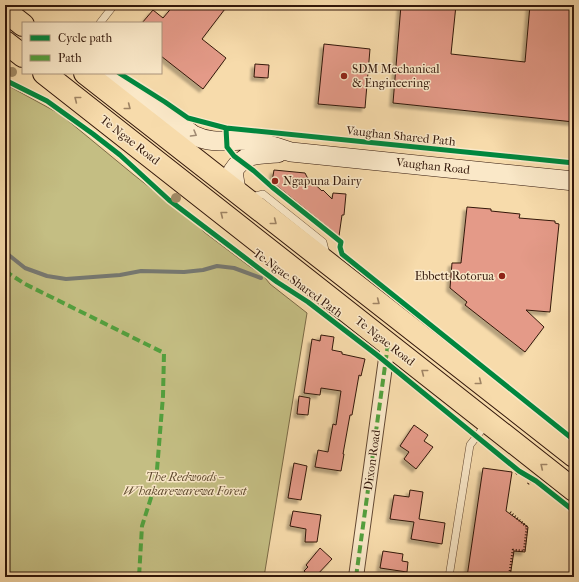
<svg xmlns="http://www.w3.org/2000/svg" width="579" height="582" font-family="'IM FELL French Canon',serif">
	<defs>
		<filter id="shadow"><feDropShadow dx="-3.5" dy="3.5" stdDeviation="1" flood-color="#0004"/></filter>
	</defs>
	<rect width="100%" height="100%" fill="#f7dbab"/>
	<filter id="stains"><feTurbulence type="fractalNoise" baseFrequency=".005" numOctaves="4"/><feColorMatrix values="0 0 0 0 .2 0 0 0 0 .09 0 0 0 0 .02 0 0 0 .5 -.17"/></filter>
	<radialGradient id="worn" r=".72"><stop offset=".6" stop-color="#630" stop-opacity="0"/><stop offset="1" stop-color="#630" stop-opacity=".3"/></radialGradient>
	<path fill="#c4be83" stroke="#7b6a46" d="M5,84L60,114L134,175L195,223L204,232L249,266L262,274L270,284L307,313L264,577H5Z"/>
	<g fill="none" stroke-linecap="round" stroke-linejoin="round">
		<path stroke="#767871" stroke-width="4" d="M5,252L25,268L47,276L66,279L120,275L141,271L184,272L203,270L217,266L234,268L261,278"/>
	</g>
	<path fill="#e49a88" stroke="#32170a" filter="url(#shadow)" d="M174,5H228L202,39L226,58L203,89L161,56V23H142L153,10L163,18Z
		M401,5H456L451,54L525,62L530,5H574V122L393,103Z
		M324,44L370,49L365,108L318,104Z
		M255,64L269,65L268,78L254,77Z
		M274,170L305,173L307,177L322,191L323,190L332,199L333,193L346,194L344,215H342L339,236L272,182Z
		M467,207L491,209V211L520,214L519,218L555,221V223L559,224L550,312L526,310L544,327L525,352L465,305L467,302L450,288L452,263H461Z
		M321,335L334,337L332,350L342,352V354L365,359L361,376L359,375L352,415H350L343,454H344L341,471L315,467L318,450L328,452L333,424L336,425L341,391L321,388L320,395L304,393L312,339L320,341Z
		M299,396L310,398L308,415L297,414Z
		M414,425L428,435L424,441L433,447L416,469L404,459L409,452L400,446Z
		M294,463L307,466L301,500L288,498Z
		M483,468L512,472L506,511L528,527L525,552L514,551L510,577H467Z
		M410,490L423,492L419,519L445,523L442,544L411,539L414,522L390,519L394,495L409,497Z
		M293,511L321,515L317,542H305L306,529L290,526Z
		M320,548L332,559L315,577H311L304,571L308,567L306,565Z
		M383,551L403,554L402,561L408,562L407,572L380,568Z"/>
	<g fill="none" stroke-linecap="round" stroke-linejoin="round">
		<g stroke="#634832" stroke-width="8">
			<path id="lane" d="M100,23L114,5
				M251,197L263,194L323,242L326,254
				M449,577L470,445L487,423"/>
		</g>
		<g stroke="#634832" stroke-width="16">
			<path id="street" d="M356,577L388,344"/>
		</g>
		<g stroke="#32170a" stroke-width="20">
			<path id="secondary" d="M91,75L118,83L147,100L193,135C216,146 230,138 252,141C265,143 279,148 291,152L574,181
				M236,191L233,171C244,153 259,154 278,153"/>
		</g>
		<g stroke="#32170a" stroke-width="24">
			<path id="highway" d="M5,11L23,25
				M5,42L23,56
				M44,73L574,490
				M85,73L574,456"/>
		</g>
		<path stroke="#32170a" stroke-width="2.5" stroke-dasharray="1 2" stroke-linecap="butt" d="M516,474L519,471
			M528,484L532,479
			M509,577L513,550L524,551L527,527L510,512"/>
		<use href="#lane" stroke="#fae8c8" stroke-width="7"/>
		<use href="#street" stroke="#fae8c8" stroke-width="14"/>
		<use href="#secondary" stroke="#fae8c8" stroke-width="19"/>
		<use href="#highway" stroke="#f7dbab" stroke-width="22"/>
		<path stroke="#52a13e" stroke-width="4" stroke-dasharray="8 4" stroke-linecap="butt" d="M5,271L25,284L164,353L163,396L156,482L142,526L139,577
			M356,577L388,344"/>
		<g stroke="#fae8c8" stroke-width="8">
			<path id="cycleway" d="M119,73L165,102L188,118L226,128L227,147L234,156L254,171L272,187L341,242L340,247L342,254L574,440
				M5,80L47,101L93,134L120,155L169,200L277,282L308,302L377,355L519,471L536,481L574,511
				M226,128L574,163"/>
		</g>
		<use href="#cycleway" stroke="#00873e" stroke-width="5"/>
	</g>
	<g fill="#a38b66">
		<circle cx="12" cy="72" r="5"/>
		<circle cx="176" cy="198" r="5"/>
	</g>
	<defs><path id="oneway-chevron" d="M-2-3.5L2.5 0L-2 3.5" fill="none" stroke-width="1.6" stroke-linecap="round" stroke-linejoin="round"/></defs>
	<g stroke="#9e8363">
		<use href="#oneway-chevron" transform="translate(77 99) rotate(-142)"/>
		<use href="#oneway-chevron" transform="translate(128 107) rotate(38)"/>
		<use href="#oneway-chevron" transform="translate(223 214) rotate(-142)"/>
		<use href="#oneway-chevron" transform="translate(274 222) rotate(38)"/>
		<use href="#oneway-chevron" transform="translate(377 302) rotate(38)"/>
		<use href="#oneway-chevron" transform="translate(424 372) rotate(-142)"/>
		<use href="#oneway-chevron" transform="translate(479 382) rotate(38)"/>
		<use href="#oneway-chevron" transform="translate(543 466) rotate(-141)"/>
	</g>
	<use stroke="#a08a72" href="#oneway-chevron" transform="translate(194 134) rotate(30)"/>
	<g fill="#8f2418" stroke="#fae8c8" stroke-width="1.5">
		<circle cx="344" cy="76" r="4"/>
		<circle cx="275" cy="181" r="4"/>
		<circle cx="502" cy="276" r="4"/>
	</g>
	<g text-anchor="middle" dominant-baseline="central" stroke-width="3" stroke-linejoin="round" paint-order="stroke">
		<g font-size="12" fill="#32170a" stroke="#fae8c8" text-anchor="start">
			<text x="352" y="69">SDM Mechanical<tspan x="352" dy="14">&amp; Engineering</tspan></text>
			<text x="283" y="181">Ngapuna Dairy</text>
			<text x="494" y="276" text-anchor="end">Ebbett Rotorua</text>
		</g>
		<g font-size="12" fill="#32170a" stroke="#fae8c8">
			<text transform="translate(401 136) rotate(6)">Vaughan Shared Path</text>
			<text transform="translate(130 140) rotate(38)">Te Ngae Road</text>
			<text transform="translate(433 166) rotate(6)">Vaughan Road</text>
			<text transform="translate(298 283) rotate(36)">Te Ngae Shared Path</text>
			<text transform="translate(385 341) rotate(38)">Te Ngae Road</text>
			<text transform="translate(372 460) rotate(-82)">Dixon Road</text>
		</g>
		<g font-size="12" font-style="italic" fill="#5e492e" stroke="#fae8c8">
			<text x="185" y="477">The Redwoods –<tspan x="185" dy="14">Whakarewarewa Forest</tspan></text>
		</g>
	</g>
	<rect width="579" height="582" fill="none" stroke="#f7dbab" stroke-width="20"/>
	<rect x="6" y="6" width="567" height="570" fill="none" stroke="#32170a" stroke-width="2"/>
	<rect x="10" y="10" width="559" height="562" fill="none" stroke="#32170a"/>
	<rect x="22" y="22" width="140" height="52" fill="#fae8c8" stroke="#aa947c"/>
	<rect x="30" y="35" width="20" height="6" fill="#00873e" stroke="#aa947c"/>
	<text x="58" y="42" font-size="12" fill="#32170a">Cycle path</text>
	<rect x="30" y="55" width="20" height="6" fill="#52a13e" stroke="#aa947c"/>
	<text x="58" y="62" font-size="12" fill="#32170a">Path</text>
	<rect width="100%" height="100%" filter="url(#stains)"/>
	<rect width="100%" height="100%" fill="url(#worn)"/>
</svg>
